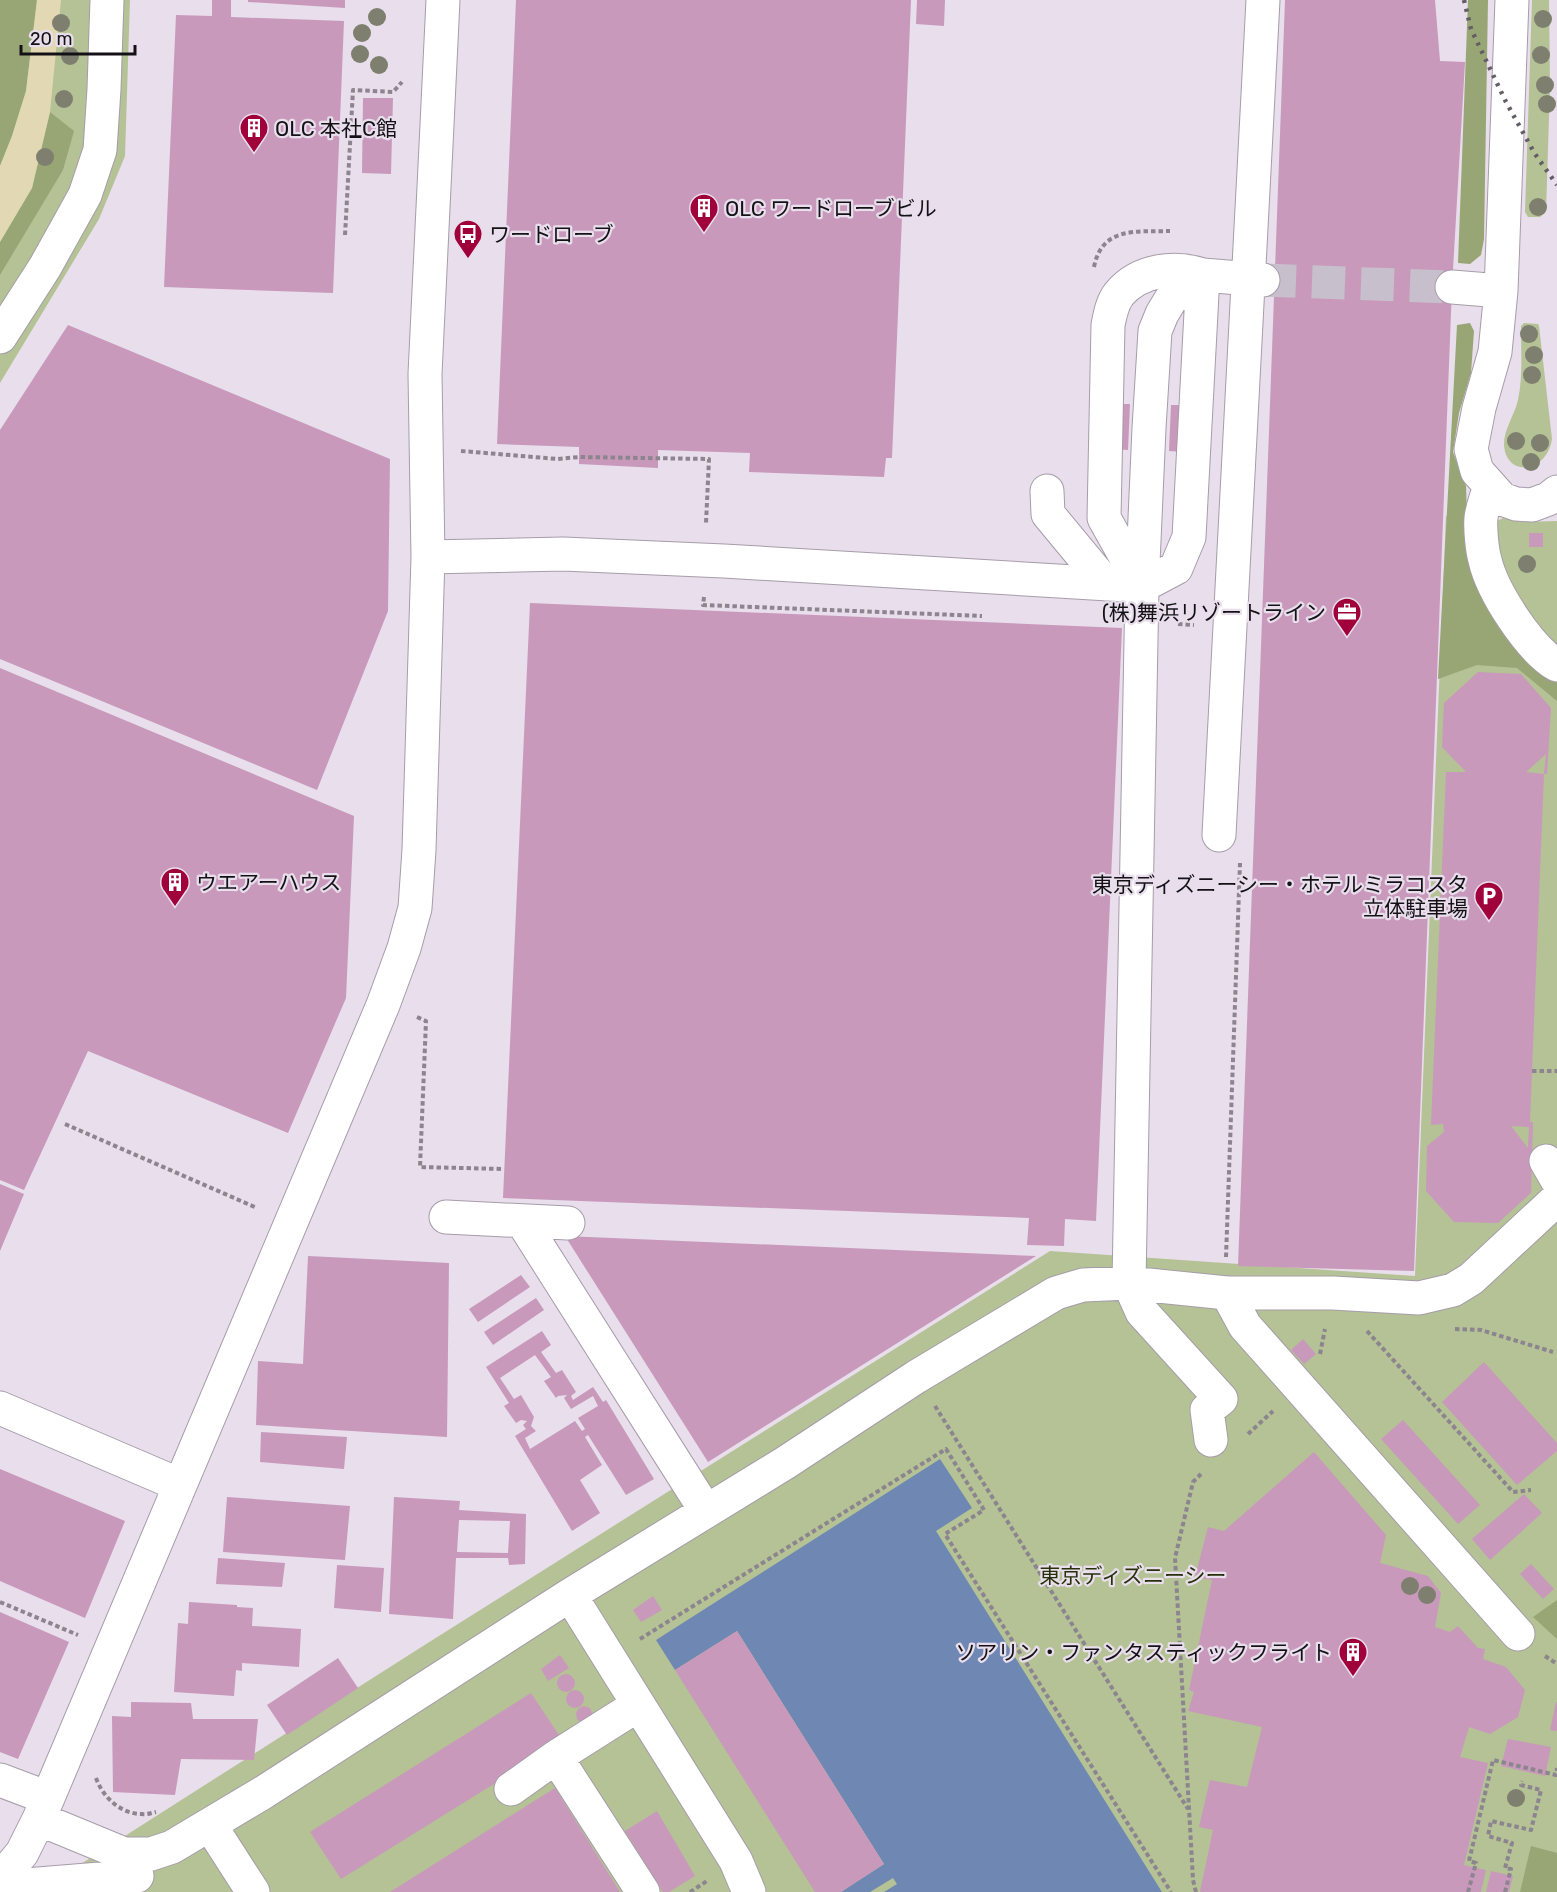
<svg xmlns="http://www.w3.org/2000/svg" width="1557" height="1892" font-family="Rubik,'Noto Sans JP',sans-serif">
	<rect width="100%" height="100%" fill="#e8deec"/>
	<path fill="#b4c295" d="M0,0H130L125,156L99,219L0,383Z
		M1532,0H1549L1550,87L1546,212L1540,217H1528L1525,212Z
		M1524,323L1538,324L1539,326L1552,439C1546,475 1505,477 1504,444C1504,429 1515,414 1518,400C1523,377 1521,350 1521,326Z
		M1446,516L1499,520L1503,518L1522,522L1557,521V1892H37L423,1646L1050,1251L1415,1276Z"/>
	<path fill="#97a674" d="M0,0H37L26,91L12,136L0,166Z
		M1468,0H1488L1484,239L1481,255L1470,264L1458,263Z
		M50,112L74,131L63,170L0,275V242L32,188Z
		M1470,323L1474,331L1471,373L1459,413L1453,452L1466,486L1468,546L1473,575L1484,604L1497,623L1557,681V701L1517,668L1477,665L1438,679L1457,325Z
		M1557,1600V1639L1533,1617Z
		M1531,1846L1557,1853V1892H1520Z"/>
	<path fill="#e2d9b4" d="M37,0H61L50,112L32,188L0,242V166L12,136L26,91Z"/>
	<path fill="#6e87b3" d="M940,1459L972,1508L936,1531L1162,1892H884L897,1884L893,1878L870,1892H841L884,1864L737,1631L675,1670L656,1640Z"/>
	<path fill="#c899bb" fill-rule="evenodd" d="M212,0H231V17L344,21L333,293L164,287L176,15L212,16Z
		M248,0H345V8L248,2Z
		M516,0H911L892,458H886L884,477L749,472L750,453L658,450V468L579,464V447L497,444Z
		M917,0H945L944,26L916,24Z
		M1285,0H1435L1440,61L1465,62L1452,287L1414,1271L1238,1266Z
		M363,98H393L391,174L362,173Z
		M68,325L390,459L388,611L317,790L0,659V430Z
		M1116,404H1130L1128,450L1114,449Z
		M1171,405H1185L1184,452L1169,451Z
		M1529,533H1543V547H1529Z
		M530,603L1122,628L1096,1221L1065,1219L1064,1246L1027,1245L1029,1218L503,1198Z
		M0,668L354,816L346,998L288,1133L88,1051L24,1190L0,1180Z
		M1478,672L1521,674L1551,708L1547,774H1544L1532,1071L1530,1122H1533L1531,1193L1498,1223L1454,1222L1426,1191L1427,1146L1444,1132L1443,1124L1431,1125L1446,772H1466L1442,747L1444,703ZM1546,754L1544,774L1526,772L1535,764ZM1511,1126L1529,1127L1528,1148Z
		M0,1184L24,1194L0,1251Z
		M565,1236L1036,1256L708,1462Z
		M308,1256L449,1263L447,1437L256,1425L258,1361L303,1364Z
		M521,1275L530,1287L478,1322L469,1309Z
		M536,1298L544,1310L493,1345L484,1332Z
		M542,1331L551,1345L541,1352L556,1373L562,1370L576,1392L571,1396L573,1400L593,1387L603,1402L606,1400L654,1479L626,1495L588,1435L585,1437L602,1465L580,1480L600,1513L572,1531L515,1436L526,1429L523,1425L527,1421L521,1420L516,1423L504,1406L509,1403L486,1367ZM535,1355L551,1377L544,1381L556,1398L558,1396L567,1395L564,1398L571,1409L593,1396L598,1406L578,1418L585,1429L582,1431L575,1421L530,1449L525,1438L536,1431L531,1426L534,1417L521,1395L514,1399L500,1378Z
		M1303,1339L1316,1354L1304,1364L1291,1350Z
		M1484,1362L1557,1443V1451L1517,1485L1442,1402Z
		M1403,1420L1480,1505L1458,1524L1381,1439Z
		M261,1432L347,1437L344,1469L260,1462Z
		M1314,1452L1386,1535L1380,1563L1428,1576L1441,1593L1435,1627L1450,1632L1458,1626L1478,1648L1485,1649L1483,1659L1506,1667L1525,1690L1518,1717L1490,1734L1469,1727L1460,1757L1488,1763L1464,1865L1486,1870L1481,1892H1200L1213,1830L1199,1827L1210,1780L1247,1787L1262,1727L1188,1711L1194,1692L1189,1690L1212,1580L1195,1577L1208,1527L1224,1531Z
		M0,1469L125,1521L85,1618L0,1581Z
		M1524,1494L1542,1513L1490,1560L1472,1539Z
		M227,1497L350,1506L345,1560L223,1552Z
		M394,1497L460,1501L459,1510L526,1514L525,1564L509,1565L508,1558H456L453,1619L389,1614ZM459,1520L510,1521L508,1553L457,1552Z
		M218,1558L285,1563L282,1587L216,1584Z
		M1531,1564L1554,1589L1543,1599L1520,1574Z
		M337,1565L384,1568L381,1612L334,1608Z
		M653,1596L662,1610L641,1622L633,1610Z
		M189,1602L237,1605V1607L253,1608L252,1626L301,1629L299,1667L242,1663V1671L236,1670L234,1696L174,1692L178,1623L188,1624Z
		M0,1612L69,1642L18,1759L0,1752Z
		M737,1631L884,1864L841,1892H815L675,1670Z
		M560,1655L569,1668L548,1681L541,1669Z
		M338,1658L358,1688L287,1735L267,1705Z
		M557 1683a9 9 0 1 1 18 0a9 9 0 1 1-18 0Z
		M566 1699a9 9 0 1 1 18 0a9 9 0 1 1-18 0Z
		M531,1693L563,1741L341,1879L310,1832Z
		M131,1702L191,1703L193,1719H258L254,1760L181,1759L175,1795L113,1792L112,1716L131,1717Z
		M1556,1702H1557V1731L1550,1730Z
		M584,1706L590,1708L593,1716L581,1723L577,1719L576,1713L579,1708Z
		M1508,1739L1551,1747L1545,1776L1501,1766Z
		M555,1788L620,1892H390Z
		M657,1811L695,1876L669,1892H663L625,1831Z
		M1491,1871L1513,1876L1509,1892H1486Z"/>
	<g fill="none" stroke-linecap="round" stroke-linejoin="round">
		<path stroke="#c8bfcc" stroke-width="33" stroke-dasharray="33 16" stroke-linecap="butt" d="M1263,280L1452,287"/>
		<g stroke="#a69caa" stroke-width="35">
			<path id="minor" d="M1512,0L1501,291L1495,352L1479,408L1471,449L1477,471L1502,499L1516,504L1532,505L1548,499L1557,492
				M1452,287L1501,291
				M0,337L45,267L85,195L100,150L104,89L107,0
				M1489,487C1487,497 1482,508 1481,518C1480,528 1482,550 1485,560C1492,591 1529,649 1557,665
				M1047,491L1048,514L1106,584
				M428,557L563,554L724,561L1142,586L1176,568L1189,537L1203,275C1175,266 1140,269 1119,294C1112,303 1110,315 1108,325L1104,518L1142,586
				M1219,835L1263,0
				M1546,1161L1557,1180
				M446,1217L568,1223
				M522,1221L706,1511
				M1227,1293L1245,1326L1518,1634
				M0,1408L180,1485
				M1211,1440L1207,1410L1221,1399L1142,1312L1129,1283L1142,586L1149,428L1155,331L1162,314L1171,299L1203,275L1263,280
				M570,1595L736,1861L749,1892
				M638,1705L556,1757L643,1892
				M0,1780L48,1798
				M511,1789L556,1757
				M39,1819L124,1854H151L172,1847L264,1792L570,1595L785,1463L916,1377L1056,1293L1083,1285L1129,1283L1227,1293H1333L1419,1298L1453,1290L1471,1279L1557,1199
				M210,1825L253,1892
				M0,1879L22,1853L39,1819L383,1005L404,948L415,908L419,850L428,557L425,374L443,0
				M0,1887L137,1876"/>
		</g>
		<path stroke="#8c858f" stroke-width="4" stroke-dasharray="4.5 3" stroke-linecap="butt" d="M345,235L353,90L393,92L402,82
			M1094,267C1102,226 1137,232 1170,231
			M461,451L558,459L579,457L709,459L706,523
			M704,597L703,605L982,616
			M1178,624L1194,625
			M417,1017L426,1021L420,1167L504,1169
			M1532,1071H1557
			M65,1124L257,1208
			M1226,1257L1240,863
			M1455,1329L1481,1330L1553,1352
			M1367,1331L1513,1492L1531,1490
			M1320,1354L1325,1329
			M935,1406L1188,1809
			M1248,1434L1273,1411
			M0,1602L78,1635
			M640,1639L946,1449L984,1510L945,1534L1171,1892
			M1545,1656L1557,1664
			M96,1778C103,1797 120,1814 142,1814C146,1815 151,1813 156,1812
			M690,1892L707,1881
			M1196,1892L1193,1880L1175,1558L1193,1482L1201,1474
			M1468,1892L1476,1863L1469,1861L1493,1760L1556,1775L1557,1768
			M1505,1892L1511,1869L1505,1868L1512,1843L1488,1836L1491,1821L1531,1830L1541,1790L1521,1785L1522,1781"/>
		<use href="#minor" stroke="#fff" stroke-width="33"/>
		<path stroke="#635e66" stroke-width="4.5" stroke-dasharray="3 6" stroke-linecap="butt" d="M1464,0L1471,29L1506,102L1535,154L1557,185"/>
	</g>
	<g fill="#7e7f6f">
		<circle cx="377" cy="17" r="9"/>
		<circle cx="1543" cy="19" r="9"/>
		<circle cx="61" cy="23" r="9"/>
		<circle cx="362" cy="33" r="9"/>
		<circle cx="360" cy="54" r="9"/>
		<circle cx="1541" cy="55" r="9"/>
		<circle cx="70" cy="56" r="9"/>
		<circle cx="379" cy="65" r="9"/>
		<circle cx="1545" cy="85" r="9"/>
		<circle cx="64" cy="99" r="9"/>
		<circle cx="1547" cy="104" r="9"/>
		<circle cx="45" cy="157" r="9"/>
		<circle cx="1538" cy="207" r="9"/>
		<circle cx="1529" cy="334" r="9"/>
		<circle cx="1534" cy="355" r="9"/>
		<circle cx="1532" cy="375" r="9"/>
		<circle cx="1516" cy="441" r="9"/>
		<circle cx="1540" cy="443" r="9"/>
		<circle cx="1531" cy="462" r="9"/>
		<circle cx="1527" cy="564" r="9"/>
		<circle cx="1410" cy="1586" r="9"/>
		<circle cx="1427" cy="1595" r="9"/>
		<circle cx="1516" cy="1798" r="9"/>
	</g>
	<defs>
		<g id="building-pin" transform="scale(1.5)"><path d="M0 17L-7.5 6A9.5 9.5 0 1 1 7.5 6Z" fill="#a0013b" stroke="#e8deec"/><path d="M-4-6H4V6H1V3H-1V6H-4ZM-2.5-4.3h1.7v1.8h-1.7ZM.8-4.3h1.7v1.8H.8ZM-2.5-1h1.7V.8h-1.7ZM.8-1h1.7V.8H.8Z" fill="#fff"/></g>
		<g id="bus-pin" transform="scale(1.5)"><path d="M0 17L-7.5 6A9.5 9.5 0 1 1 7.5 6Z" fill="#a0013b" stroke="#e8deec"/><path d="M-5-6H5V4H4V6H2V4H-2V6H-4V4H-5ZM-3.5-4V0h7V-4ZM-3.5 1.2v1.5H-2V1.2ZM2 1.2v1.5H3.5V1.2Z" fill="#fff"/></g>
		<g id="office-pin" transform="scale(1.5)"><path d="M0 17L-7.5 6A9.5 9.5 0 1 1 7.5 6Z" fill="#a0013b" stroke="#e8deec"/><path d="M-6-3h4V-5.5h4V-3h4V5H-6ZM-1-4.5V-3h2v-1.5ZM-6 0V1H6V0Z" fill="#fff"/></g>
		<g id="parking-pin" transform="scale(1.5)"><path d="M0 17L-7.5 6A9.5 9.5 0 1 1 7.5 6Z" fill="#a0013b" stroke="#e8deec"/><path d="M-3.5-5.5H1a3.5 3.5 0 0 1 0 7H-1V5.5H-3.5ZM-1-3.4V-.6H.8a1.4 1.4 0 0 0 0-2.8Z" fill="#fff"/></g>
	</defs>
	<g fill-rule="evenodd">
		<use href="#building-pin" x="254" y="128"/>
		<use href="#building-pin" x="704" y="208"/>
		<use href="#bus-pin" x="468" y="234"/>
		<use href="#office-pin" x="1347" y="612"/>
		<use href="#building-pin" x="175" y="882"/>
		<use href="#parking-pin" x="1489" y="896"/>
		<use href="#building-pin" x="1353" y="1652"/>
	</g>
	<g text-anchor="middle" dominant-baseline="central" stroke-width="4.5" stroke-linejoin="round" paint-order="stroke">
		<g font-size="21" fill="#141116" stroke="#e8deec" text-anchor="start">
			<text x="275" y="128">OLC 本社C館</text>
			<text x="725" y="208">OLC ワードローブビル</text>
			<text x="489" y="234">ワードローブ</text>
			<text x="1326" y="612" text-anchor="end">(株)舞浜リゾートライン</text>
			<text x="196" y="882">ウエアーハウス</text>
			<text x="1468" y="884" text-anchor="end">東京ディズニーシー・ホテルミラコスタ<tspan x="1468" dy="24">立体駐車場</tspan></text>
			<text x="1332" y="1652" text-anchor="end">ソアリン・ファンタスティックフライト</text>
		</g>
		<g font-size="21" fill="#273109" stroke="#e8deec">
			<text x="1133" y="1575">東京ディズニーシー</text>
		</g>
	</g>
	<path d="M21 45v9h114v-9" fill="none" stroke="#141116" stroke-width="3"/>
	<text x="30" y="45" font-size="18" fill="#141116" stroke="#e8deec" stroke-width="4.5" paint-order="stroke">20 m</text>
</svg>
